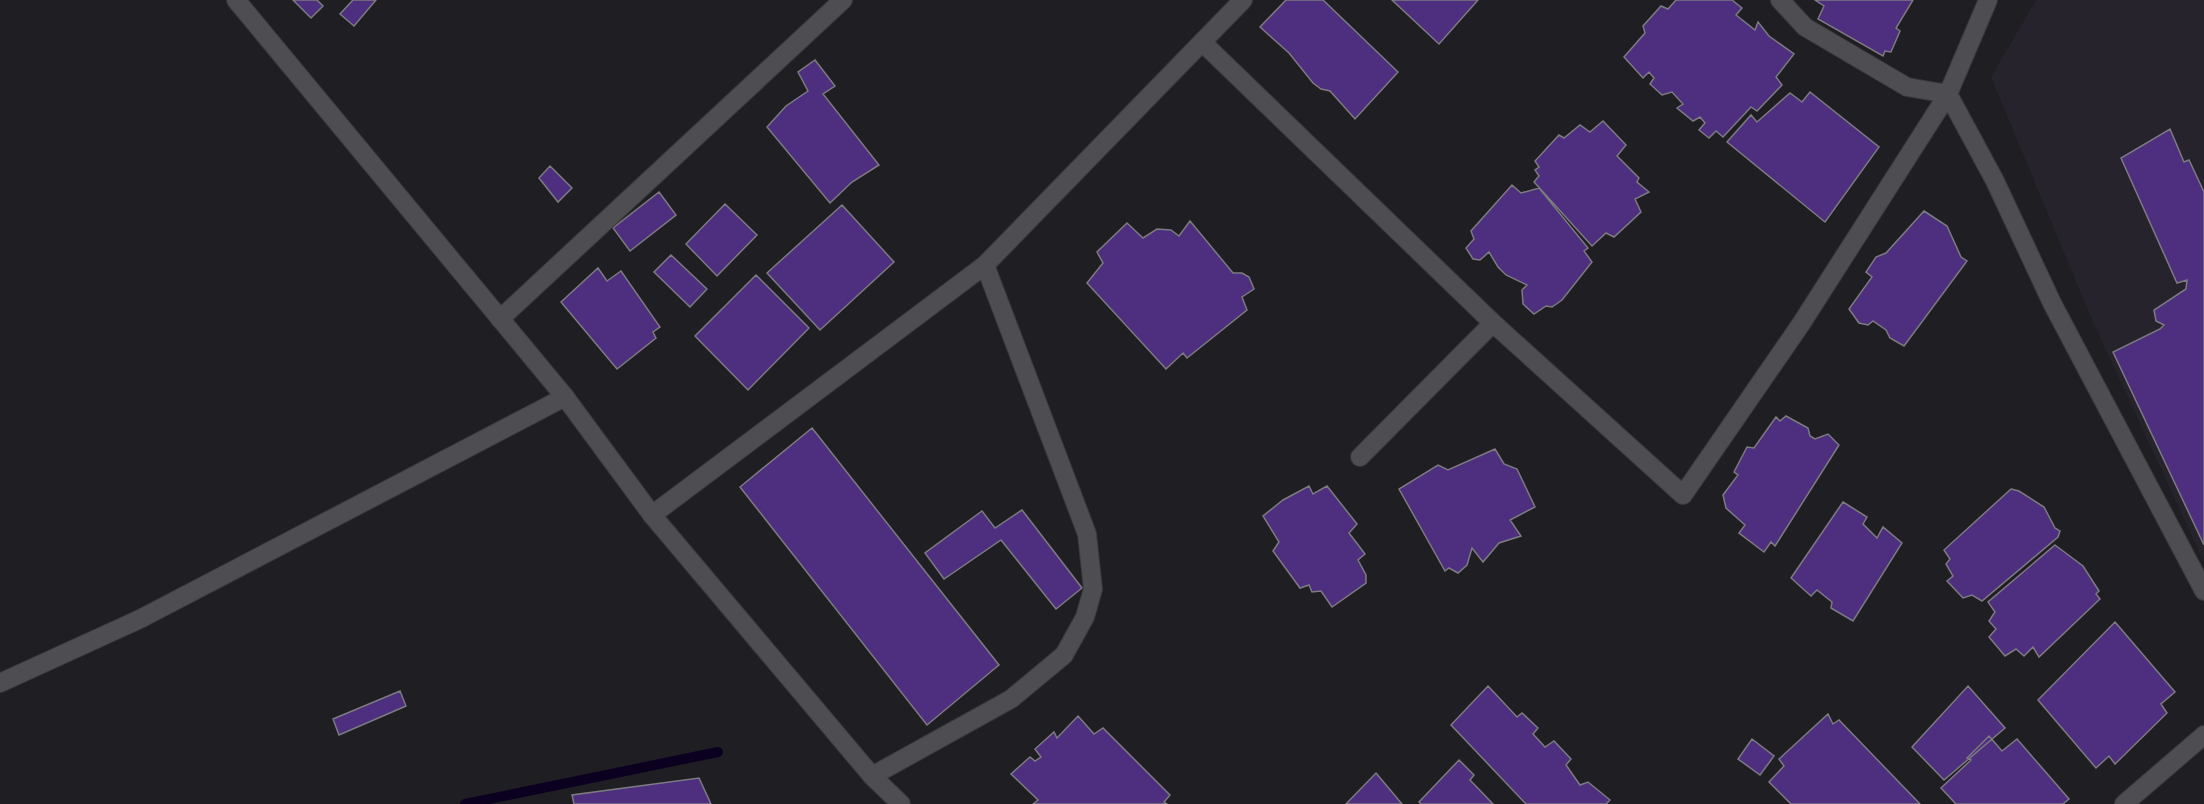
<svg xmlns="http://www.w3.org/2000/svg" width="2204" height="804" viewBox="0 0 2204 804" font-family="'Alegreya Sans',sans-serif">
	<rect width="100%" height="100%" fill="#1f1e22"/>
	<!-- built -->
	<path fill="#26232d" d="M2036 0H2204V562L2089 313 1991 77Z"/>
	<g fill="none" stroke-linecap="round" stroke-linejoin="round">
		<!-- stream -->
		<path stroke="#0c0021" stroke-width="10" d="M465 804 718 752"/>
	</g>
	<!-- building -->
	<path fill="#4d2e7f" stroke="#7c7b80" stroke-width="1.5" d="M293 0H317L323 6 311 18Z
		M353 0H376L354 26 340 14Z
		M1286 0H1323L1398 72 1355 119 1330 91 1321 89 1313 83 1289 53 1260 27Z
		M1392 0H1478L1439 44Z
		M1676 0H1732L1742 8 1736 15 1755 30 1758 22 1769 36 1794 54 1776 77 1782 85 1757 111 1751 107 1723 137 1716 131 1709 138 1699 130 1705 123 1700 117 1693 121 1677 108 1683 104 1672 92 1662 95 1650 84 1654 78 1649 72 1643 78 1624 57 1645 33 1643 26 1661 6 1668 9Z
		M1815 0H1913L1896 28 1900 31 1891 52 1885 51 1883 56 1818 19 1824 6Z
		M815 60 835 86 823 94 879 165 852 182 830 203 767 127 786 106 808 91 798 72Z
		M1810 92 1879 147 1825 222 1727 142 1751 115 1757 122 1790 93 1802 102Z
		M1603 121 1626 145 1617 156 1639 178 1637 182 1649 192 1635 199 1641 212 1614 237 1606 233 1592 246 1534 182 1539 176 1535 170 1539 167 1535 161 1559 135 1564 138 1580 125 1590 132Z
		M2170 129 2184 162 2189 160 2204 192V545L2113 352 2160 329 2164 325 2156 321 2154 310 2186 289 2187 280 2177 283 2121 158Z
		M550 166 572 188 558 202 539 178Z
		M1512 185 1521 193 1539 188 1588 248 1584 251 1592 262 1562 300 1552 307 1546 306 1534 314 1523 304 1522 290 1527 285 1506 275 1498 267 1489 252 1480 260 1473 259 1466 248 1474 239 1471 231Z
		M659 192 676 215 630 251 613 228Z
		M725 204 757 235 717 276 686 244Z
		M842 205 894 262 820 330 767 273Z
		M1924 211 1947 226 1961 257 1967 261 1904 346 1890 338 1886 330 1873 321 1868 325 1859 323 1849 309 1872 277 1866 272 1876 257 1886 253Z
		M1190 221 1233 273H1242L1249 277 1254 289 1242 297 1247 310 1187 358 1183 353 1166 369 1087 283 1103 263 1097 252 1127 223 1143 238 1157 229 1171 230 1179 236Z
		M671 255 707 289 690 307 654 272Z
		M598 268 607 281 621 271 660 327 653 332 656 338 617 369 561 302Z
		M756 275 809 328 748 390 695 336Z
		M1786 416 1808 428 1810 436 1815 439 1828 434 1839 445 1775 546 1771 542 1764 552 1739 533 1745 525 1726 508 1723 495 1738 475 1734 472 1747 447 1754 448 1776 417 1780 421Z
		M812 428 999 665 927 725 740 487Z
		M1495 449 1504 464 1517 469 1535 507 1510 520 1521 536 1499 543 1483 562 1472 548 1467 565 1458 573 1449 568 1445 571 1399 489 1438 465 1448 470Z
		M1309 486 1313 494 1327 486 1357 524 1349 533 1365 554 1358 560 1366 575V583L1332 607 1321 591 1312 592 1309 585 1300 588 1273 551 1279 542 1263 516 1283 500Z
		M2011 489 2019 491 2044 507 2055 528 2060 531 2058 537 1982 601 1972 595 1963 598 1947 581 1953 576 1946 564 1950 559 1944 550Z
		M1843 502 1867 517 1863 524 1877 538 1883 527 1902 543 1853 621 1831 608 1832 602 1817 590 1811 596 1791 578Z
		M1022 510 1082 588 1056 609 1001 540 944 579 925 553 982 511 995 528Z
		M2055 545 2083 566 2099 591 2096 594 2100 599 2039 657 2033 647 2024 656 2016 649 2005 656 1989 637 1996 629 1989 621 1995 612 1988 602Z
		M2115 622 2175 692 2161 704 2167 713 2115 764 2109 756 2096 768 2038 700Z
		M1488 686 1517 717 1522 713 1538 728 1533 734 1545 747 1554 741 1571 759 1566 765 1580 785 1588 782 1610 800 1606 804H1526L1451 725Z
		M1968 686 2005 728 1944 780 1912 747Z
		M400 691 406 706 339 735 333 719Z
		M1828 714 1833 724 1839 720 1920 804H1791L1769 782 1784 766 1779 759Z
		M1078 716 1094 734 1103 728 1170 795 1164 802 1167 804H1033L1038 800 1011 774 1030 757 1035 761 1041 757 1035 749 1054 732 1057 738Z
		M1989 736 2002 751 2017 739 2069 799 2063 804H1956L1941 788 1971 760 1967 758Z
		M1752 739 1774 756 1760 775 1738 759Z
		M1459 760 1474 775 1470 780 1493 804H1421L1419 802Z
		M1376 773 1402 804H1346Z
		M699 778 711 804H574L572 795Z"/>
	<g fill="none" stroke-linecap="round" stroke-linejoin="round">
		<!-- street casing -->
		<g stroke="#3a393d" stroke-width="20">
			<path id="street" d="M1988 0 1948 94 1995 181 2052 303 2204 591
				M1202 42 1493 323 1360 457
				M500 319 843 0
				M1493 323 1683 495 1801 324 1948 94 1907 87 1805 27 1780 0
				M652 515 985 265 1243 0
				M0 683 140 619 565 397
				M872 776 1011 699 1064 655 1085 617 1093 589 1087 534 985 265"/>
		</g>
		<!-- secondary casing -->
		<g stroke="#3a393d" stroke-width="20">
			<path id="secondary" d="M236 0 565 397 652 515 872 776 901 804
				M2124 804 2204 735"/>
		</g>
		<!-- street -->
		<use href="#street" stroke="#4e4d52" stroke-width="18"/>
		<!-- secondary -->
		<use href="#secondary" stroke="#4e4d52" stroke-width="18"/>
	</g>
</svg>
